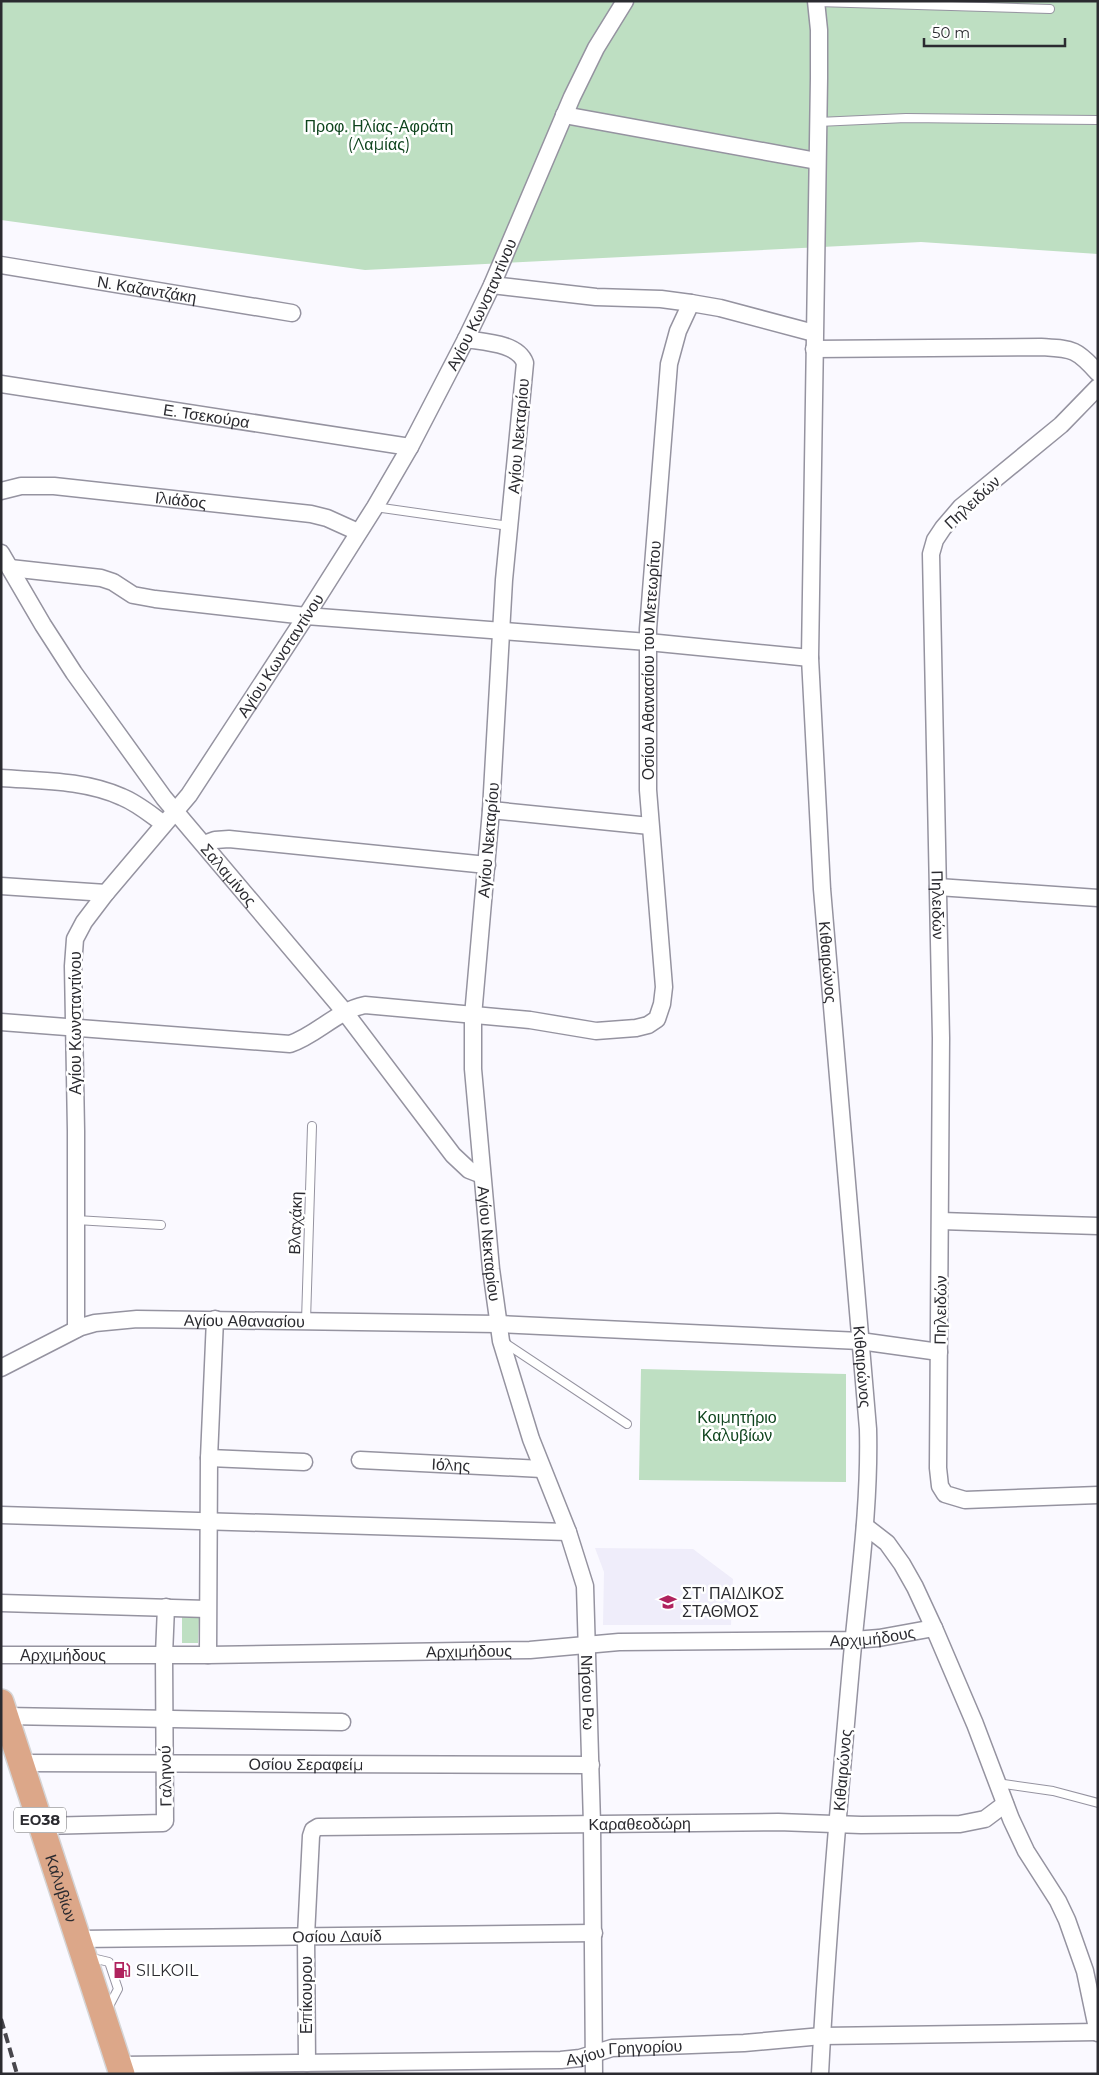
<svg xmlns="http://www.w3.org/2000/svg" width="1099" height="2075" viewBox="0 0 1099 2075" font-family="Montserrat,sans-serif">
	<rect width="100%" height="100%" fill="#faf9ff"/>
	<!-- built -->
	<path fill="#efedfa" d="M595 1548 693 1549 733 1579 731 1625H603L604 1572Z"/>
	<!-- green -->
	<path fill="#bedfc2" d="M1 1H1098V254L921 242 365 270 1 220Z
		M641 1369 846 1374V1482L639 1480Z
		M182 1617 199 1618 198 1643H182Z"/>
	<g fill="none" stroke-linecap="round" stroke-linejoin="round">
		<!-- service casing -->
		<g stroke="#9593a0" stroke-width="10">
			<path id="service" d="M817 2 1050 9
				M818 122 906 118 1098 120
				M375 507 509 526
				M76 1220 161 1225
				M306 1321 312 1126
				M505 1343 627 1424
				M997 1783 1053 1791 1098 1803
				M88 1957 109 1962 118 1989 107 2010"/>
		</g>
		<!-- minor casing -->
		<g stroke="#9593a0" stroke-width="19">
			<g id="minor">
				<path id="s1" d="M816 1 819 30V78L810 658 822 889 868 1429C870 1509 858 1587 851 1667 839 1802 827 1938 820 2074"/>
				<path d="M564 115 817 161"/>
				<path id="s2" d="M1 265 292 313"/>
				<path d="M492 285 596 297 661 299 691 303 720 308 814 333"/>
				<path id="s3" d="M466 339C484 342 518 343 525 363L504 580 491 810 473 1016V1069L491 1269 501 1341 531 1439 568 1532 585 1586 592 1824 594 2074"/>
				<path d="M814 349 1041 347C1072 349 1076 348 1098 373"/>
				<path id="s4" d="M1 384 410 447"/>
				<path id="s5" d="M1098 387 1061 425 961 507 943 528 935 540 931 554 941 1038 938 1468 940 1486 945 1494 965 1500 1098 1495"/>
				<path id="s6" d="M1 491 21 486H54L311 514 327 518 358 532"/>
				<path id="s7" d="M1 553 43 625 74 673 164 798 344 1011 453 1155 469 1170 482 1175"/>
				<path d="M10 568 101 578 113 582 133 595 155 599 306 616 648 642 810 658"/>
				<path d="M1 778C42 781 84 780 122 797 137 803 150 814 164 824"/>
				<path d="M491 810 650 826"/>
				<path d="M204 844 215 840 229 839 487 865"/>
				<path d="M1 886 106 893"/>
				<path d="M938 887 1098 898"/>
				<path id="s8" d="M1 1022 290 1044C317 1035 336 1011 365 1005L530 1020 596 1031 636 1028 648 1025 657 1019 662 1004 664 987 648 790V629L669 364 678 331 691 303"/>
				<path d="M941 1221 1098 1226"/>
				<path id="s9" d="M76 1329V1131L73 966 75 939 84 922 106 893 189 795 306 616 375 507 410 447 466 339 492 285 572 97 596 48 625 1"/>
				<path id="s10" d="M1 1368 81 1327 95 1323 137 1319 498 1324 860 1341 939 1352"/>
				<path d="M209 1458 304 1462"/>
				<path id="s11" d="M360 1460 542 1469"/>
				<path d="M1 1515 568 1532"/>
				<path d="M865 1526 887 1543 902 1564 915 1587 934 1628 975 1724 1011 1819 1026 1851 1058 1901 1067 1920 1085 1971 1098 2033"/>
				<path d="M1 1603 207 1609"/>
				<path id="s12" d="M1 1655H208L530 1650 619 1642 854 1640 879 1638 934 1628"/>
				<path d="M208 1655 209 1458 215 1319"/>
				<path d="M6 1716 342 1722"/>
				<path id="s13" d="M22 1763 591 1765"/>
				<path d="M42 1826 163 1823 165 1821 164 1655 166 1607"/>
				<path id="s14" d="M79 1939 594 1933"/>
				<path id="s15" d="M307 2063 306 1936 311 1836 313 1830 318 1827 778 1822 861 1825 960 1824 985 1819 1005 1804"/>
				<path id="s16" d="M120 2065 561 2060 580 2058 612 2048 744 2043 822 2036 1097 2032"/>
			</g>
		</g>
		<!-- primary casing -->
		<g stroke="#d5d5d6" stroke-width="28">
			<g id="primary">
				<path id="s17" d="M1 1702 122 2074"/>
			</g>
		</g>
		<!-- service -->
		<use href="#service" stroke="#fff" stroke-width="8"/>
		<!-- minor -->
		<use href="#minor" stroke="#fff" stroke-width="16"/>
		<!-- primary -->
		<use href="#primary" stroke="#dca789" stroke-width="25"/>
		<!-- rail -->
		<path stroke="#48474d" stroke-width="4" stroke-dasharray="10 5" stroke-linecap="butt" d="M1 2019 17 2074"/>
	</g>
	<!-- icons -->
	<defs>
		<g id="school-bare" transform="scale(1.35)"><path d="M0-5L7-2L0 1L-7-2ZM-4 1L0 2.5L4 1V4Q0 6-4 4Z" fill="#b0235d" stroke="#fff" stroke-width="2.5" paint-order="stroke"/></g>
		<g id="fuel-bare" transform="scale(1.35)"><path d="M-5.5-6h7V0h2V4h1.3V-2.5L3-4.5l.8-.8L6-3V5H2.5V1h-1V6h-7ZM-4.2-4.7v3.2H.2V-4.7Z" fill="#b0235d" stroke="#fff" stroke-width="2.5" paint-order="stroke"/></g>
	</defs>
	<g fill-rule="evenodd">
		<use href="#school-bare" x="668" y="1602"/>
		<use href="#fuel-bare" x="122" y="1970"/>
	</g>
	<g text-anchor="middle" stroke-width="5" stroke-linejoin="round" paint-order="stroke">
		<!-- shield labels -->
		<rect fill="#fff" stroke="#6b6b6e" stroke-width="1" x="14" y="1807.5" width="52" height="25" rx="4"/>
		<g font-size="15" font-weight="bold" fill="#2b2b30">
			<text x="40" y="1825">ΕΟ38</text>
		</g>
		<!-- park labels -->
		<g font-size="16" fill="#0e441d" stroke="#fff">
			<text x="379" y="132">Προφ. Ηλίας-Αφράτη<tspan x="379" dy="18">(Λαμίας)</tspan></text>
			<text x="737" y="1423">Κοιμητήριο<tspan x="737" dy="18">Καλυβίων</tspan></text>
		</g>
		<!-- street labels -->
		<g font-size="16" fill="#2b2b30" stroke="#fff">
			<text dy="6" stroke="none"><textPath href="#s2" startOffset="148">Ν. Καζαντζάκη</textPath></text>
			<text dy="6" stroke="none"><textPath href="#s9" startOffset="1146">Αγίου Κωνσταντίνου</textPath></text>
			<text dy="6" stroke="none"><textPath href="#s4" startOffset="208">Ε. Τσεκούρα</textPath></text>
			<text transform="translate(518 436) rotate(-85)" y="6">Αγίου Νεκταρίου</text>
			<text dy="6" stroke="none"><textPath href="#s6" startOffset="181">Ιλιάδος</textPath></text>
			<text transform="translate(972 502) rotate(-43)" y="6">Πηλειδών</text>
			<text dy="6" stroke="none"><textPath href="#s9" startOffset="741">Αγίου Κωνσταντίνου</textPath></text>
			<text dy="6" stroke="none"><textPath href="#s8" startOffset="1031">Οσίου Αθανασίου του Μετεωρίτου</textPath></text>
			<text transform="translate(488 840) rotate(-85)" y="6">Αγίου Νεκταρίου</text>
			<text dy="6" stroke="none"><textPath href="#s7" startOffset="395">Σαλαμίνος</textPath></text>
			<text dy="6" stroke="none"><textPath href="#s5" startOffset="590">Πηλειδών</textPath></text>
			<text dy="6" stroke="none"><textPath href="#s1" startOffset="962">Κιθαιρώνος</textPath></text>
			<text transform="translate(75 1023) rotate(-90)" y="6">Αγίου Κωνσταντίνου</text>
			<text transform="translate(295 1223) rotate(-88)" y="6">Βλαχάκη</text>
			<text dy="6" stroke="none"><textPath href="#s3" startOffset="950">Αγίου Νεκταρίου</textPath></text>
			<text transform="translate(940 1310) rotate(-89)" y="6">Πηλειδών</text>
			<text dy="6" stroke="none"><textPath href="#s10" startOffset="254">Αγίου Αθανασίου</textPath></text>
			<text dy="6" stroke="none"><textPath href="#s1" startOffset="1368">Κιθαιρώνος</textPath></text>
			<text dy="6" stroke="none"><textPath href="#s11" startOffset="91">Ιόλης</textPath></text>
			<text dy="6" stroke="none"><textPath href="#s12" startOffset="872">Αρχιμήδους</textPath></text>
			<text dy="6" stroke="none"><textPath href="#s12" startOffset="468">Αρχιμήδους</textPath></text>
			<text dy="6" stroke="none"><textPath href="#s12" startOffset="62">Αρχιμήδους</textPath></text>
			<text dy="6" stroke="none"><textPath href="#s3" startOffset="1414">Νήσου Ρω</textPath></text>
			<text dy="6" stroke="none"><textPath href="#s13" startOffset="284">Οσίου Σεραφείμ</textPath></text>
			<text transform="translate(842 1770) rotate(-85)" y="6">Κιθαιρώνος</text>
			<text transform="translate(165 1776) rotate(-91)" y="6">Γαληνού</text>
			<text dy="6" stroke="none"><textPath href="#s15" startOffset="561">Καραθεοδώρη</textPath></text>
			<text dy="6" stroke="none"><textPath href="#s17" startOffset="196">Καλυβίων</textPath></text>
			<text dy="6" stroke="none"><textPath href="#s14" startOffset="258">Οσίου Δαυίδ</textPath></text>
			<text transform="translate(306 1995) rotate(-90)" y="6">Επίκουρου</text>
			<text dy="6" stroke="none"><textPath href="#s16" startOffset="505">Αγίου Γρηγορίου</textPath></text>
		</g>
		<!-- poi labels -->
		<g font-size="16" fill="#2b2b30" stroke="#fff" text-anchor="start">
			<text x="682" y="1599">ΣΤ' ΠΑΙΔΙΚΟΣ<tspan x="682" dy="18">ΣΤΑΘΜΟΣ</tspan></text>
			<text x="136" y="1976">SILKOIL</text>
		</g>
	</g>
	<!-- border -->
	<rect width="1099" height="2075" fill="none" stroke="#2b2b30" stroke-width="5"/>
	<!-- scale -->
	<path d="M924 38v8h141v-8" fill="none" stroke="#2b2b30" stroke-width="2.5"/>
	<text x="932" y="38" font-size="15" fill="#2b2b30" stroke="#ffffff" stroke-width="4" paint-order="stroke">50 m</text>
</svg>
